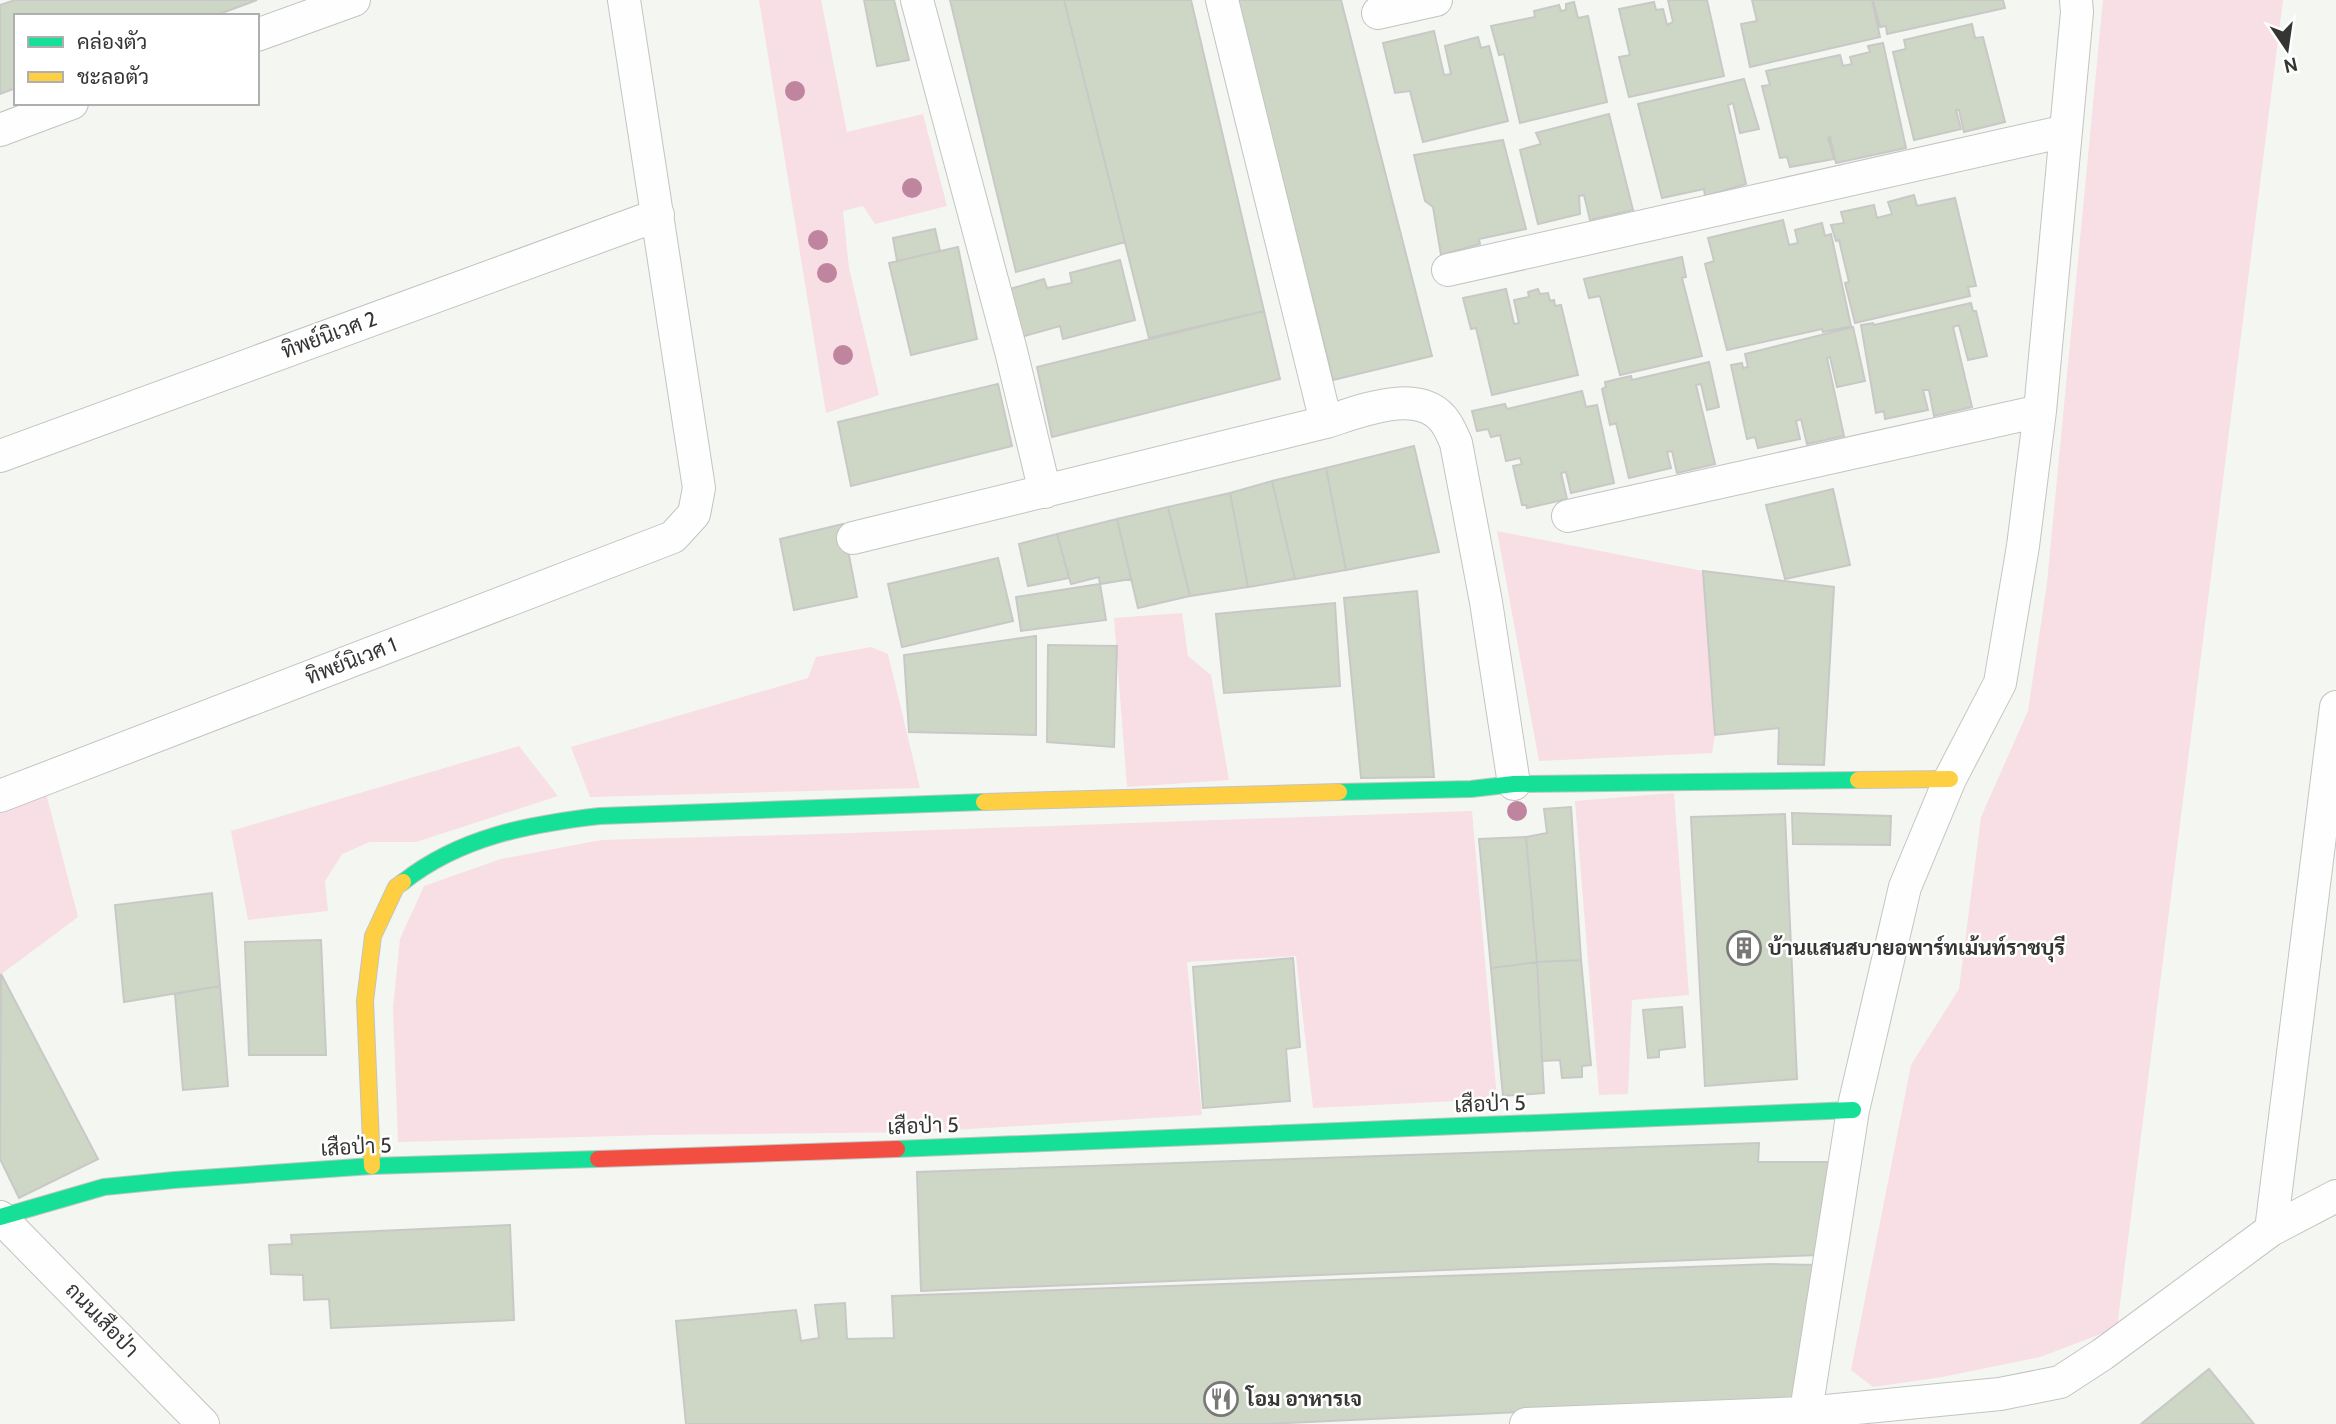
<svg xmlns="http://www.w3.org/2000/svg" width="2336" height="1424" viewBox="0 0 2336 1424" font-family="Cabin,Sarabun,sans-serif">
	<rect width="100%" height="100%" fill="#f4f6f2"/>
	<!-- green -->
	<path fill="#f8dee5" d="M759 0H821L847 132 923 114 947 206 875 224 863 206 843 211 849 268 879 395 826 413Z
		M2103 0H2283L2117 1328 2040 1357 1942 1377 1873 1387 1851 1370 1911 1065 1959 989 1981 817 2028 711 2047 583Z
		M1497 531 1703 571 1715 735 1712 753 1539 761Z
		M1182 613 1188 656 1211 675 1229 780 1127 787 1114 618Z
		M871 647 888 654 920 788 590 797 571 747 808 678 816 657Z
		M519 746 558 796 416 842H370L342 854 325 881 328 911 248 920 231 831Z
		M46 793 78 917 0 975V810Z
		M1674 793 1689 995 1632 1000 1628 1094 1599 1095 1575 801Z
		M1472 811 1497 1099 1313 1108 1296 956 1187 962 1202 1115 920 1132 654 1135 398 1142 393 1008 400 939 424 886 501 859 601 840 822 834Z"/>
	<!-- building -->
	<path fill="#ced7c5" stroke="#c8c9c7" stroke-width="2" d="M15 0H257L214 16H16V88L0 94V5Z
		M864 0H894L909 60 877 66Z
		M950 0H1064L1125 242 1016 272Z
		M1064 0H1191L1264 311 1149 338Z
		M1237 0H1341L1432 356 1333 380Z
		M1668 0H1707L1724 76 1629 97 1619 57 1630 55 1619 9 1654 2 1656 10 1663 9 1667 25 1673 22Z
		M1752 0H1872L1880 37 1750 67 1741 24 1757 21Z
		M1873 0H2003L2005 8 1887 34 1886 26 1880 27Z
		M1574 2 1578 18 1588 16 1607 102 1520 123 1504 54 1499 55 1491 26 1535 17 1534 11 1559 5 1561 11 1566 10V4Z
		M1972 24 1975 38 1983 37 2005 122 1964 132 1959 110H1956L1961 129 1914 140 1893 52 1906 49 1904 40Z
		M1434 31 1444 75 1451 74 1445 46 1478 37 1481 48 1489 46 1508 121 1423 142 1410 91 1395 93 1383 43Z
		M1883 43 1906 148 1836 163 1830 137 1828 138 1834 159 1790 167 1787 157 1780 158 1762 86 1770 85 1766 71 1840 55 1843 66 1852 64 1850 57 1870 52 1868 46Z
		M1744 79 1759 129 1740 133 1733 103 1728 105 1746 184 1705 196 1704 189 1662 198 1638 104Z
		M1609 114 1633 210 1590 220 1584 195 1579 196 1580 214 1538 224 1520 150 1541 144 1536 133Z
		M1503 140 1526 229 1479 239 1480 244 1441 255 1433 207 1425 201 1414 155Z
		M1914 195 1917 206 1955 198 1976 286 1968 287 1970 296 1855 323 1845 283 1849 282 1839 240 1836 241 1831 225 1844 223 1841 212 1874 205 1877 218 1892 214 1888 202Z
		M1783 220 1789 245 1798 243 1795 230 1822 223 1825 236 1831 234 1851 326 1823 332 1822 329 1727 350 1705 264 1714 261 1708 238Z
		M935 229 940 251 897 261 893 238Z
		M958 247 977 339 911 355 889 263Z
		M1682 257 1686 277 1682 278 1702 356 1620 375 1600 296 1589 298 1584 279Z
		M1120 260 1135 320 1063 339 1060 326 1021 337 1010 289 1044 279 1047 288 1072 283 1070 273Z
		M1506 289 1514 324 1519 323 1514 300 1529 297 1528 292 1538 289 1540 294 1548 293 1550 301 1554 300 1555 306 1561 305 1578 375 1492 395 1476 328 1471 329 1463 298Z
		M1971 303 1973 311H1976L1987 356 1968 360 1959 325 1953 327 1972 407 1934 416 1929 390H1923L1928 410 1885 419 1884 411 1876 413 1861 325 1873 323 1874 325Z
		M1264 311 1280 379 1052 437 1037 367Z
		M1853 327 1865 381 1837 387 1830 357 1827 358 1844 436 1807 444 1801 419 1796 421 1800 439 1758 448 1755 437 1747 439 1731 365 1742 363 1743 368 1748 367 1745 354Z
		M1709 362 1719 407 1707 410 1701 384 1696 385 1715 464 1677 473 1672 451 1667 452 1671 468 1629 478 1616 423 1610 425 1602 389 1606 387 1605 382 1631 376 1632 380Z
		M998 384 1012 446 851 486 838 422Z
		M1582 391 1586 407 1597 405 1614 483 1571 493 1566 472 1561 473 1567 499 1527 508 1526 505H1522L1513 466 1522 464 1520 458 1506 461 1500 435 1491 437 1488 429 1477 431 1472 411 1505 404 1507 409Z
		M1414 446 1439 552 1346 570 1326 468Z
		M1326 468 1346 570 1295 579 1272 481Z
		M1272 481 1295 579 1248 587 1230 493Z
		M1833 489 1850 565 1785 579 1766 505Z
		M1230 493 1248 587 1190 596 1168 507Z
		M1168 507 1190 596 1138 608 1117 519Z
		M1117 519 1131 579 1100 584 1099 577 1071 584 1057 534Z
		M843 524 857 597 794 610 780 539Z
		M1057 534 1069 578 1028 586 1019 544Z
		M998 558 1013 621 902 647 888 584Z
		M1703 571 1834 587 1824 765 1778 764 1779 728 1715 735Z
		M1100 584 1106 620 1021 631 1016 597Z
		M1417 591 1434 777 1361 778 1344 598Z
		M1335 603 1340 686 1224 693 1216 614Z
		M1036 636V735L909 732 904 655Z
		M1048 645 1117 646 1114 747 1047 742Z
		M1571 807 1581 960 1537 962 1526 837 1547 833 1544 809Z
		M1792 813 1891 816 1890 845 1793 844Z
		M1785 814 1797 1079 1705 1086 1691 817Z
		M1526 837 1537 962 1491 968 1479 839Z
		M212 893 220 986 124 1002 115 905Z
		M321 940 326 1055H249L245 942Z
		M1293 958 1300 1047 1286 1049 1290 1101 1203 1108 1193 967Z
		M1581 960 1591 1065 1582 1066V1077L1562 1078 1560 1060 1542 1061 1537 962Z
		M1537 962 1544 1093 1503 1096 1491 968Z
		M1 974 98 1159 19 1198 0 1159Z
		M220 986 228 1086 183 1090 175 994Z
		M1682 1007 1685 1047 1659 1050V1057L1648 1058 1643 1010Z
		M1759 1143 1758 1162H1831L1818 1255 921 1291 917 1172Z
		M510 1225 514 1320 331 1328 329 1299 304 1300 303 1275 271 1274 269 1245 292 1244 291 1235Z
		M1771 1264 1816 1265 1794 1399 1267 1424H686L676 1321 796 1310 801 1341 819 1338 815 1305 845 1303 847 1339 894 1338 892 1296Z
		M2209 1369 2254 1424H2141Z"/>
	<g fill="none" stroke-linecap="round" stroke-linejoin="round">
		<!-- street casing -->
		<g stroke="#c3c4c2" stroke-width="34">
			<path id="street" d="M917 0 1011 351 1045 492
				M1222 0 1326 422
				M1378 13 1436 0
				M257 35 354 0
				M0 130 72 103
				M1448 270 2066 131
				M0 456 658 215
				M1568 516 2040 411
				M853 538 1326 422C1359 412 1421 385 1446 423 1450 429 1453 436 1456 443L1486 602 1514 784
				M0 796 673 537 694 514 699 488 624 0
				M0 1217 203 1424
				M2271 1230 2336 707
				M1526 1424 1806 1413 2000 1394 2060 1382 2103 1354 2271 1230 2336 1196
				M1804 1424 1853 1110 1905 887 1950 779 2000 683 2023 546 2040 411 2077 12 2076 0"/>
		</g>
		<!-- fast casing -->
		<g stroke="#c3c4c2" stroke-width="18">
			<path id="fast" d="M1339 792 1471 789 1514 784 1858 780
				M403 882C460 837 529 824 600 816L984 802
				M897 1149 1853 1110
				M0 1217 104 1187 174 1180 372 1166 598 1159"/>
		</g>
		<!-- slow casing -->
		<g stroke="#c3c4c2" stroke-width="18">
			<path id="slow" d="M1858 780 1950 779
				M984 802 1339 792
				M372 1166 365 1001 373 936 396 887 403 882"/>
		</g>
		<!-- jam casing -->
		<g stroke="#c3c4c2" stroke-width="18">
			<path id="jam" d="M598 1159 897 1149"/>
		</g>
		<!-- street -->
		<use href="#street" stroke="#fdfefd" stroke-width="32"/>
		<!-- fast -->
		<use href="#fast" stroke="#16e098" stroke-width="16"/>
		<!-- slow -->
		<use href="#slow" stroke="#ffcf43" stroke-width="16"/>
		<!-- jam -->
		<use href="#jam" stroke="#f24e42" stroke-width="16"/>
	</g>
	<!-- trees -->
	<g fill="#bf849e">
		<circle cx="795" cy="91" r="10"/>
		<circle cx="912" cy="188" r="10"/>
		<circle cx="818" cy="240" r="10"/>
		<circle cx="827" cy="273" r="10"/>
		<circle cx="843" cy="355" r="10"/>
		<circle cx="1517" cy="811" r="10"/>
	</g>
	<!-- icons -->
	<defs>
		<g id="building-ring" transform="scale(1.75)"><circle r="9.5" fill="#fff" stroke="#787976" stroke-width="1.5"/><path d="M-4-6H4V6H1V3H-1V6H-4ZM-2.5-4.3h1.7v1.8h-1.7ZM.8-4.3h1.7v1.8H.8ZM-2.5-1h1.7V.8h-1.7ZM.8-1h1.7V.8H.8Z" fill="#787976"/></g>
		<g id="restaurant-ring" transform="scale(1.75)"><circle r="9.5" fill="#fff" stroke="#787976" stroke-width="1.5"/><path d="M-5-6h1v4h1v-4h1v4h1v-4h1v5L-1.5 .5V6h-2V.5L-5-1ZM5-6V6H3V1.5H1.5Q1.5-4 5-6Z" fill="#787976"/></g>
	</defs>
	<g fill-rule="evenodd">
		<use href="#building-ring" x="1744" y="948"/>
		<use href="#restaurant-ring" x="1221" y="1399"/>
	</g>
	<g text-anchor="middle" stroke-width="5" stroke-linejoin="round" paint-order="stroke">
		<!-- street labels -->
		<g font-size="21" fill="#353634" stroke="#fff">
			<text transform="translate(329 335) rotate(-20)" y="7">ทิพย์นิเวศ 2</text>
			<text transform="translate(351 661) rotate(-21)" y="7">ทิพย์นิเวศ 1</text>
			<text transform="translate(1490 1104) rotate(-2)" y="7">เสือป่า 5</text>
			<text transform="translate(923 1126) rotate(-2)" y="7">เสือป่า 5</text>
			<text transform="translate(356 1147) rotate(-3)" y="7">เสือป่า 5</text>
			<text transform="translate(102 1320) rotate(46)" y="7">ถนนเสือป่า</text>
		</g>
		<!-- poi labels -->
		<g font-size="21" font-weight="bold" fill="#353634" stroke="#fff" text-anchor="start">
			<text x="1768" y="955">บ้านแสนสบายอพาร์ทเม้นท์ราชบุรี</text>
			<text x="1246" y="1406">โอม อาหารเจ</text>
		</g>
	</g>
	<!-- legend -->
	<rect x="14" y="14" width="245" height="91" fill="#ffffff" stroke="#aeafae" stroke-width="2"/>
	<rect x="28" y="37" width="35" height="10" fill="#16e098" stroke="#aeafae" stroke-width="2"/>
	<text x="77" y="49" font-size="21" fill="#353634">คล่องตัว</text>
	<rect x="28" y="72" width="35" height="10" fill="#ffcf43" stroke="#aeafae" stroke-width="2"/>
	<text x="77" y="84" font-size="21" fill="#353634">ชะลอตัว</text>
	<!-- north arrow -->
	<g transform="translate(2287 49) rotate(167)" stroke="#ffffff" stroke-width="5" paint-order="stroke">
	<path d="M0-5L12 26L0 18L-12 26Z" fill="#353634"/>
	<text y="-10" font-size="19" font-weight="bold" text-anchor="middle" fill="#353634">N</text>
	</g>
</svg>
